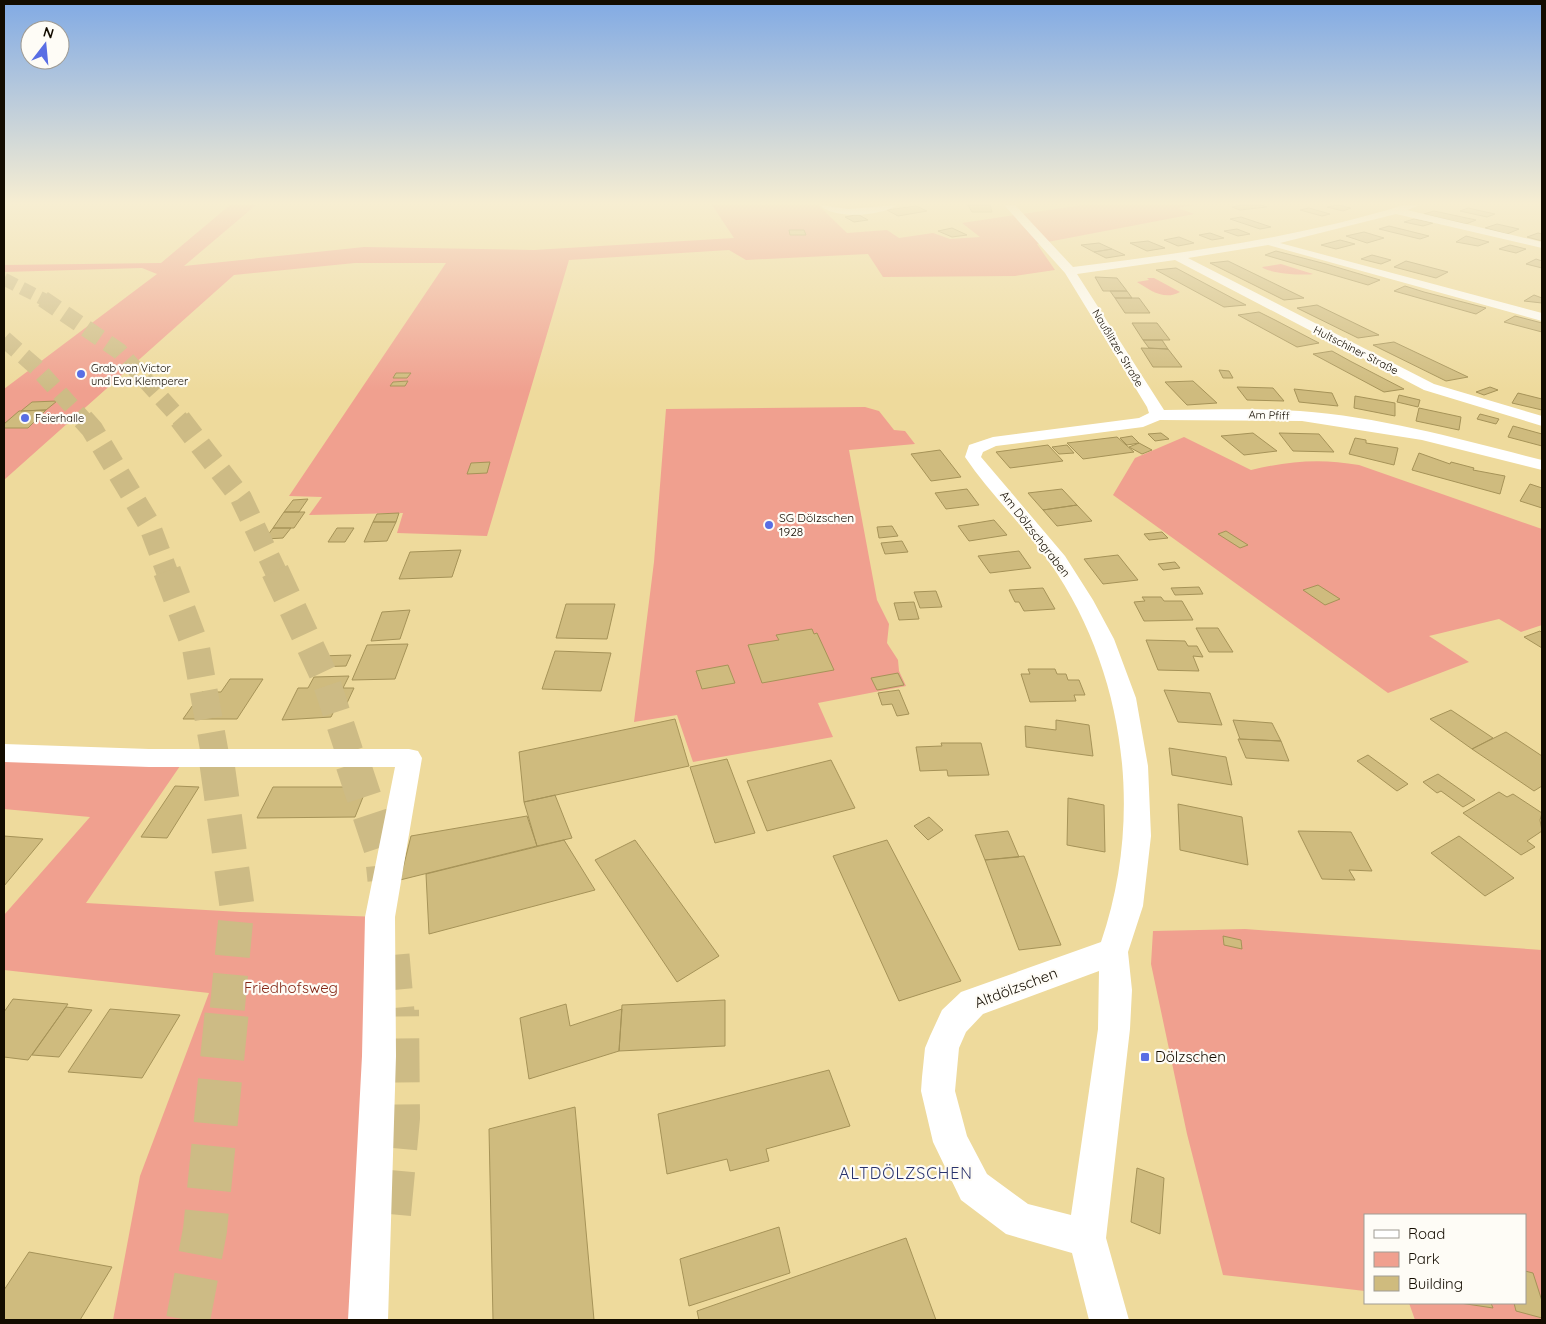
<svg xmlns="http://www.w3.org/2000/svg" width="1546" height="1324" viewBox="0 0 1546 1324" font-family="Quicksand,sans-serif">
	<rect width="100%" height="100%" fill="#eeda9c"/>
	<!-- green -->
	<path fill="#f0a08f" d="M230 205H256L184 266 364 247 534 250 734 238 712 205H818L847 233 887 230 899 238 933 233 950 239 980 237 962 223 1082 205H1194L1178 208 1194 214 1037 244 1055 270 1015 276 883 277 868 254 746 260 729 250 569 260 487 536 397 533 403 513 309 515 322 497 289 496 446 263H355L234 275 4 480V389L157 274 142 268 4 272V265L161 263Z
		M1281 264 1313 274C1306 276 1267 273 1262 267Z
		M1147 278H1154L1180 292C1164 301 1150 290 1137 282L1149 280Z
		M865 407 879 411 894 430 905 431 915 444 849 450 877 600 889 624 887 643 898 660 899 671 906 686 818 703 833 737 693 762 677 715 634 722 654 562 666 409Z
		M1184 437 1251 470C1289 461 1320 458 1359 465L1542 529V625L1521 632 1499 619 1429 636 1469 662 1388 693 1113 495 1135 458Z
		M4 746 118 751 191 750 86 903 240 912 380 917 379 1056 368 1320H113L140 1176 209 993 4 970V915L90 817 4 809Z
		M1245 929 1542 950V1320H1415L1409 1303H1525V1215H1365V1291L1223 1275 1187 1134 1151 964 1153 931Z"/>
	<!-- building -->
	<path fill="#cfbb7e" stroke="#a69358" d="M968 205H990L992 212H972Z
		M1242 205H1261L1267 207 1240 210 1232 207Z
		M1338 205 1351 208 1343 211 1327 207Z
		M916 206 927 211 898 216 887 210Z
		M1309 208 1330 214 1322 216 1300 210Z
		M1468 208 1495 214 1487 217 1460 211Z
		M1434 211 1476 220 1466 224 1424 214Z
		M855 215H859L868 220 854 222 845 217Z
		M1241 217 1271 227 1260 229 1230 219Z
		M1414 219 1433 223 1423 226 1404 222Z
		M1497 224 1519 229 1507 234 1485 228Z
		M1389 226 1429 236 1420 239 1379 229Z
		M952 228 967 235 952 237 938 231Z
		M1237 229 1250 234 1238 236 1224 231Z
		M789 230H804L806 235H790Z
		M1364 232 1384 238 1367 243 1346 236Z
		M1210 233 1224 238 1212 240 1199 235Z
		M1538 233 1542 234V241L1527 237Z
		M1466 236 1489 242 1478 246 1456 242Z
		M1179 237 1194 243 1178 246 1164 240Z
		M1340 240 1355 244 1336 249 1321 245Z
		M1148 241 1165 248 1147 251 1130 243Z
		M1099 243 1112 249 1094 252 1081 245Z
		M1510 245 1526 249 1516 253 1499 249Z
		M1112 249 1125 255 1106 258 1094 252Z
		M1276 251 1326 264 1380 280 1368 285 1265 255Z
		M1372 255 1391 260 1381 264 1361 259Z
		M1536 259 1542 261V268L1526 264Z
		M1228 261 1304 298 1284 300 1210 263Z
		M1406 261 1448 272 1436 278 1394 267Z
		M1176 268 1234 299 1246 305 1224 307 1156 270Z
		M1095 277 1117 278 1127 291H1103Z
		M1405 286 1424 292 1486 308 1476 314 1394 291Z
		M1110 291H1127L1132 298H1115Z
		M1534 295 1542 298V303L1524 301Z
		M1115 298H1139L1150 313H1125Z
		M1317 305 1379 335 1358 338 1297 308Z
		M1259 312 1275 320 1319 343 1297 347 1238 315Z
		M1515 316 1542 323V332L1504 322Z
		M1132 323H1157L1170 340H1143Z
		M1143 340H1162L1168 349 1149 348Z
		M1394 342 1468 377 1446 381 1373 345Z
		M1141 348 1168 349 1182 367H1153Z
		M1332 351 1350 361 1404 389 1384 392 1313 354Z
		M1219 370 1229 371 1233 378H1223Z
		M396 373H411L407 378H393Z
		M408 381 405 386H390L393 382Z
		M1193 381 1217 403 1187 405 1165 382Z
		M1237 387 1273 388 1284 401 1247 400Z
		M1490 387 1498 390 1484 395 1476 392Z
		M1294 389 1332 393 1338 406 1299 402Z
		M1518 393 1542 399V410L1512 403Z
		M1399 395 1420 400 1418 407 1397 402Z
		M1355 396 1395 403V416L1354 408Z
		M57 401 46 410 21 411 32 402Z
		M1419 408 1461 417 1459 430 1416 421Z
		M46 410 28 428H4V424L19 411Z
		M1480 414 1499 419 1496 424 1477 419Z
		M1513 426 1542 434V446L1508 437Z
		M1161 433 1169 439 1155 441 1148 434Z
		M1253 433 1277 451 1244 455 1221 436Z
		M1279 433 1319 434 1334 452 1293 451Z
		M1132 436 1139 443 1127 445 1120 438Z
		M1117 437 1134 452 1083 459 1067 443Z
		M1355 438 1366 440V443L1398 448 1394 465 1349 454Z
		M1139 443 1152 450 1142 454 1129 447Z
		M1048 445 1063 461 1010 468 996 452Z
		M1067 445 1074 453 1059 454 1052 447Z
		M940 450 961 477 931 481 911 454Z
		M1419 453 1450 464 1451 462 1474 468 1473 470 1505 476 1500 494 1412 470Z
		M490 462 487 473 467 474 471 463Z
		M1530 484 1542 488V508L1520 501Z
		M967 489 979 505 946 509 935 493Z
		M1062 489 1077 505 1043 510 1028 493Z
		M308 499 299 512H284L293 500Z
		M1077 505 1092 521 1057 526 1043 510Z
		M284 512H305L294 528H273Z
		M399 513 396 522H373L377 514Z
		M994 520 1007 535 969 541 958 526Z
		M373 522H396L387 541 364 542Z
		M892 526 898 536 879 538 877 527Z
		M273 528H291L283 538 265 539Z
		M337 528H354L345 542H328Z
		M1226 531 1248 545 1240 548 1218 534Z
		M1162 532 1168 538 1149 540 1144 534Z
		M902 541 908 552 885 554 881 543Z
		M461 550 452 577 399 579 410 552Z
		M1019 551 1031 568 990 573 978 556Z
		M1118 555 1138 580 1103 584 1084 559Z
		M1175 562 1180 568 1163 570 1158 564Z
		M1318 585 1340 599 1325 605 1303 590Z
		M1199 587 1203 594 1175 595 1171 588Z
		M1043 588 1055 609 1024 611 1019 602H1015L1009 590Z
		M936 591 942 607 920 608 914 592Z
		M1142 597H1161L1164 601H1182L1193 620 1144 621 1134 602 1145 601Z
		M914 602 919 619 899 620 894 603Z
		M566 604H615L607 639 556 638Z
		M410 610 400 639 371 641 382 612Z
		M1196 628H1218L1233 652H1209Z
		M812 629 814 634 817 633 834 670 762 683 748 645 779 640 776 635Z
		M1540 631 1542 633V648L1524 637Z
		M1146 640 1185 641 1188 646H1197L1203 657 1193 656 1199 671 1158 670Z
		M408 644 395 679 352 680 367 645Z
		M555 651 611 653 601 691 542 689Z
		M351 655 346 666 313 667 319 656Z
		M728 665 735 683 702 689 696 671Z
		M1028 669H1055L1057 674H1066L1068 680H1079L1085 695H1074L1076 701 1030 702 1021 674H1030Z
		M898 673 904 685 877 690 871 678Z
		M349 676 343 688H354L347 703H338L331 717 282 720 298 688H308L314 677Z
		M230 679H263L237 719H183L202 692H221Z
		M899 690 909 714 897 716 892 704 882 705 878 693Z
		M1164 690 1210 693 1222 725 1178 722Z
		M1451 710 1493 738 1472 749 1430 719Z
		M675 719 689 766 524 802 519 752Z
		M1056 720 1089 725 1093 756 1026 747 1025 726 1056 730Z
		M1233 720 1272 723 1281 741 1240 739Z
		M1506 732 1542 756V786L1534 791 1472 749Z
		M1238 739 1281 741 1289 761 1246 758Z
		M941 743H981L989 775 948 776 947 770 920 771 916 747 942 746Z
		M1169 748 1226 757 1232 785 1172 775Z
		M1368 755 1408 784 1397 791 1357 761Z
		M727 759 755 833 715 843 690 767Z
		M831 760 855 808 767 831 747 781Z
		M1438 774 1475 800 1463 807 1441 791 1437 793 1423 782Z
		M175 786 199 787 167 838 141 837Z
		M273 787H367L355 817 257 818Z
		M1499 792 1507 797 1513 794 1542 813 1540 820 1542 831 1527 841 1535 847 1521 855 1463 813Z
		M555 795 572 838 537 846 524 802Z
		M1068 798 1104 805 1105 852 1067 845Z
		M1178 804 1242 817 1248 865 1180 850Z
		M527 816 537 846 400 880 411 836Z
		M929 817 943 830 928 840 914 826Z
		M1008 831 1019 857 985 860 975 835Z
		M1298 831 1351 832 1372 871 1349 870 1355 880 1322 879Z
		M4 836 43 839 4 886Z
		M1459 836 1514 878 1485 896 1431 853Z
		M564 840 595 890 429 934 426 874Z
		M635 840 719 956 677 982 595 860Z
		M887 840 961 981 899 1001 833 856Z
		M1024 856 1061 945 1019 950 985 860Z
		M1223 936 1241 940 1242 949 1224 945Z
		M13 999 68 1004 28 1060 4 1057V1012Z
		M725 1000V1046L619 1051 622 1005Z
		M566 1004 570 1026 622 1009 619 1051 529 1079 520 1018Z
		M66 1007 92 1010 59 1057 32 1055Z
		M110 1009 180 1015 142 1078 68 1072Z
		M829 1070 850 1126 766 1149 769 1161 730 1171 727 1159 667 1174 658 1114Z
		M575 1107 594 1320H493L489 1129Z
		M1137 1168 1164 1178 1160 1234 1131 1222Z
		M779 1227 790 1273 689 1306 680 1259Z
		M906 1238 936 1320H699L697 1311Z
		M29 1252 112 1267 80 1320H4V1290Z
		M1525 1271 1533 1273 1542 1301V1318L1516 1311 1514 1303H1525Z
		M1460 1303H1491L1493 1308Z"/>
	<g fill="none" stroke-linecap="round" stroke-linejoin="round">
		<!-- motorway-tunnel-far5 -->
		<path stroke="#cdbb85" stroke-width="13" stroke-dasharray="13 7" stroke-linecap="butt" d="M4 279 45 300"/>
		<!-- motorway-tunnel-far4 -->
		<path stroke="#cdbb85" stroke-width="17" stroke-dasharray="17 9" stroke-linecap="butt" d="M43 299 119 351 181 420
			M4 339 36 367 84 420"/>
		<!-- motorway-tunnel-far3 -->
		<path stroke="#cdbb85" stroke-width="22" stroke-dasharray="22 11" stroke-linecap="butt" d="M83 419 92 429 149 524 167 572
			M180 419 241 498 276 572"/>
		<!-- motorway-tunnel-far2 -->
		<path stroke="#cdbb85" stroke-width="28" stroke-dasharray="28 14" stroke-linecap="butt" d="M167 571 196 648 217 766
			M275 571 325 678 354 766"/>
		<!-- motorway-tunnel-far1 -->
		<path stroke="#cdbb85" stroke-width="35" stroke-dasharray="35 18" stroke-linecap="butt" d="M217 764 237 906 227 1012
			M353 764 382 851 385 880
			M392 955 397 1012"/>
		<!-- motorway-tunnel -->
		<path stroke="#cdbb85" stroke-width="44" stroke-dasharray="44 22" stroke-linecap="butt" d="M389 1214 398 1118 397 1010
			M188 1320 205 1230 227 1010"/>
		<!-- minor -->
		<path fill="#fff" fill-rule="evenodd" d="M820 205 848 209 897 205C882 216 834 220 820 205Z
			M1004 205H1015L1073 267C1185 253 1296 238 1404 205H1420L1407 210 1542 242V248L1396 214 1280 243 1542 313V321L1268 245 1188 258 1434 384 1542 416V426L1424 390 1175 260 1077 274 1164 410C1209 410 1255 408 1300 411 1382 417 1463 440 1542 460V470L1422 440 1302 421 1160 420 1143 427 996 446 983 452 981 457 1065 556 1093 600 1114 639 1136 698 1148 766 1151 836 1143 906 1128 952 1132 990 1130 1029 1106 1238 1129 1320H1089L1072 1253 1006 1234 961 1200 933 1142 921 1091 922 1077 925 1048 930 1036 942 1010 961 992 1101 942C1144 817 1126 672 1050 563 1024 526 990 494 965 457L969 445 993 437 1139 418 1149 413 1147 407 1065 273ZM1099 971 1098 1029 1071 1215 1028 1204 987 1174 967 1136 955 1091 959 1048 966 1032 983 1014Z
			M4 744 149 749H409L418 751 422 758 395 917 396 1056 388 1320H348L362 1056 365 917 395 767H149L4 762Z"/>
	</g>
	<!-- sky -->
	<linearGradient id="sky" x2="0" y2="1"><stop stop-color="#81aae4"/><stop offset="0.52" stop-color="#f7eed2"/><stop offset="1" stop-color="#f7eed2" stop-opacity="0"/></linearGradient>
	<rect width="1546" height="391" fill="url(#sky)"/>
	<!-- markers -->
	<g fill="#596ee4" stroke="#fefcf6" stroke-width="2">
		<circle cx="81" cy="374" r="5"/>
		<circle cx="25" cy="418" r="5"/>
		<circle cx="769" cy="525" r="5"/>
		<rect x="1140" y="1052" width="10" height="10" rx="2.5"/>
	</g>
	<g text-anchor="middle" stroke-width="4.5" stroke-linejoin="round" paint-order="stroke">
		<!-- far-street labels -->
		<g font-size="11" fill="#130c00" stroke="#fefcf6">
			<text transform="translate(1118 348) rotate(59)" y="4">Naußlitzer Straße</text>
			<text transform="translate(1356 350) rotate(27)" y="4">Hultschiner Straße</text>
			<text transform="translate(1269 415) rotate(2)" y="4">Am Pfiff</text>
		</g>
		<!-- far-poi labels -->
		<g font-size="11" fill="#130c00" stroke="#fefcf6" text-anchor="start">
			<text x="91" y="372">Grab von Victor<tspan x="91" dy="13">und Eva Klemperer</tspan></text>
			<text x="35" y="422">Feierhalle</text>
		</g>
		<!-- poi labels -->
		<g font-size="12" fill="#130c00" stroke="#fefcf6" text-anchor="start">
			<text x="779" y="522">SG Dölzschen<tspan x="779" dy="14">1928</tspan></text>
		</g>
		<!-- street labels -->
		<g font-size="12" fill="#130c00" stroke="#fefcf6">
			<text transform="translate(1035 534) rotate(52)" y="4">Am Dölzschgraben</text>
		</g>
		<!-- near-park labels -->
		<g font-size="15" fill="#842716" stroke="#fefcf6">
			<text x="291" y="993">Friedhofsweg</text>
		</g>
		<!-- near-street labels -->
		<g font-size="15" fill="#130c00" stroke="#fefcf6">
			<text transform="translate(1016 988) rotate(-21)" y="5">Altdölzschen</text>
		</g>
		<!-- near-poi labels -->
		<g font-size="15" fill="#130c00" stroke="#fefcf6" text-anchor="start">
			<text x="1155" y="1062">Dölzschen</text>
		</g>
		<!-- near-neighbourhood labels -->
		<g font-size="16" letter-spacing="1" fill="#29336d" stroke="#fefcf6">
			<text x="906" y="1179">ALTDÖLZSCHEN</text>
		</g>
	</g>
	<!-- border -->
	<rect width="1546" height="1324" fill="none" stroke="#130c00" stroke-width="10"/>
	<!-- legend -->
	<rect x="1364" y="1214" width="162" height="90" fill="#fefcf6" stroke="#a09c94"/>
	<rect x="1374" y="1230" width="25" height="8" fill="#ffffff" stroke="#a09c94"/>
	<text x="1408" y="1239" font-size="15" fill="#130c00">Road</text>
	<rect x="1374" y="1252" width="25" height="15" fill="#f0a08f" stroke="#a09c94"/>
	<text x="1408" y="1264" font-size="15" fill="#130c00">Park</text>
	<rect x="1374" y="1276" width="25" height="15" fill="#cfbb7e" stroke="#a09c94"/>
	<text x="1408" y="1289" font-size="15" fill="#130c00">Building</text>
	<!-- north arrow -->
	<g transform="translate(45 45) rotate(16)"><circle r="24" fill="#fefcf6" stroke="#a09c94"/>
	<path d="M0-4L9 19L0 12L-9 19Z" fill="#596ee4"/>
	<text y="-8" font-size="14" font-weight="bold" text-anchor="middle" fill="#130c00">N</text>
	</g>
</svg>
